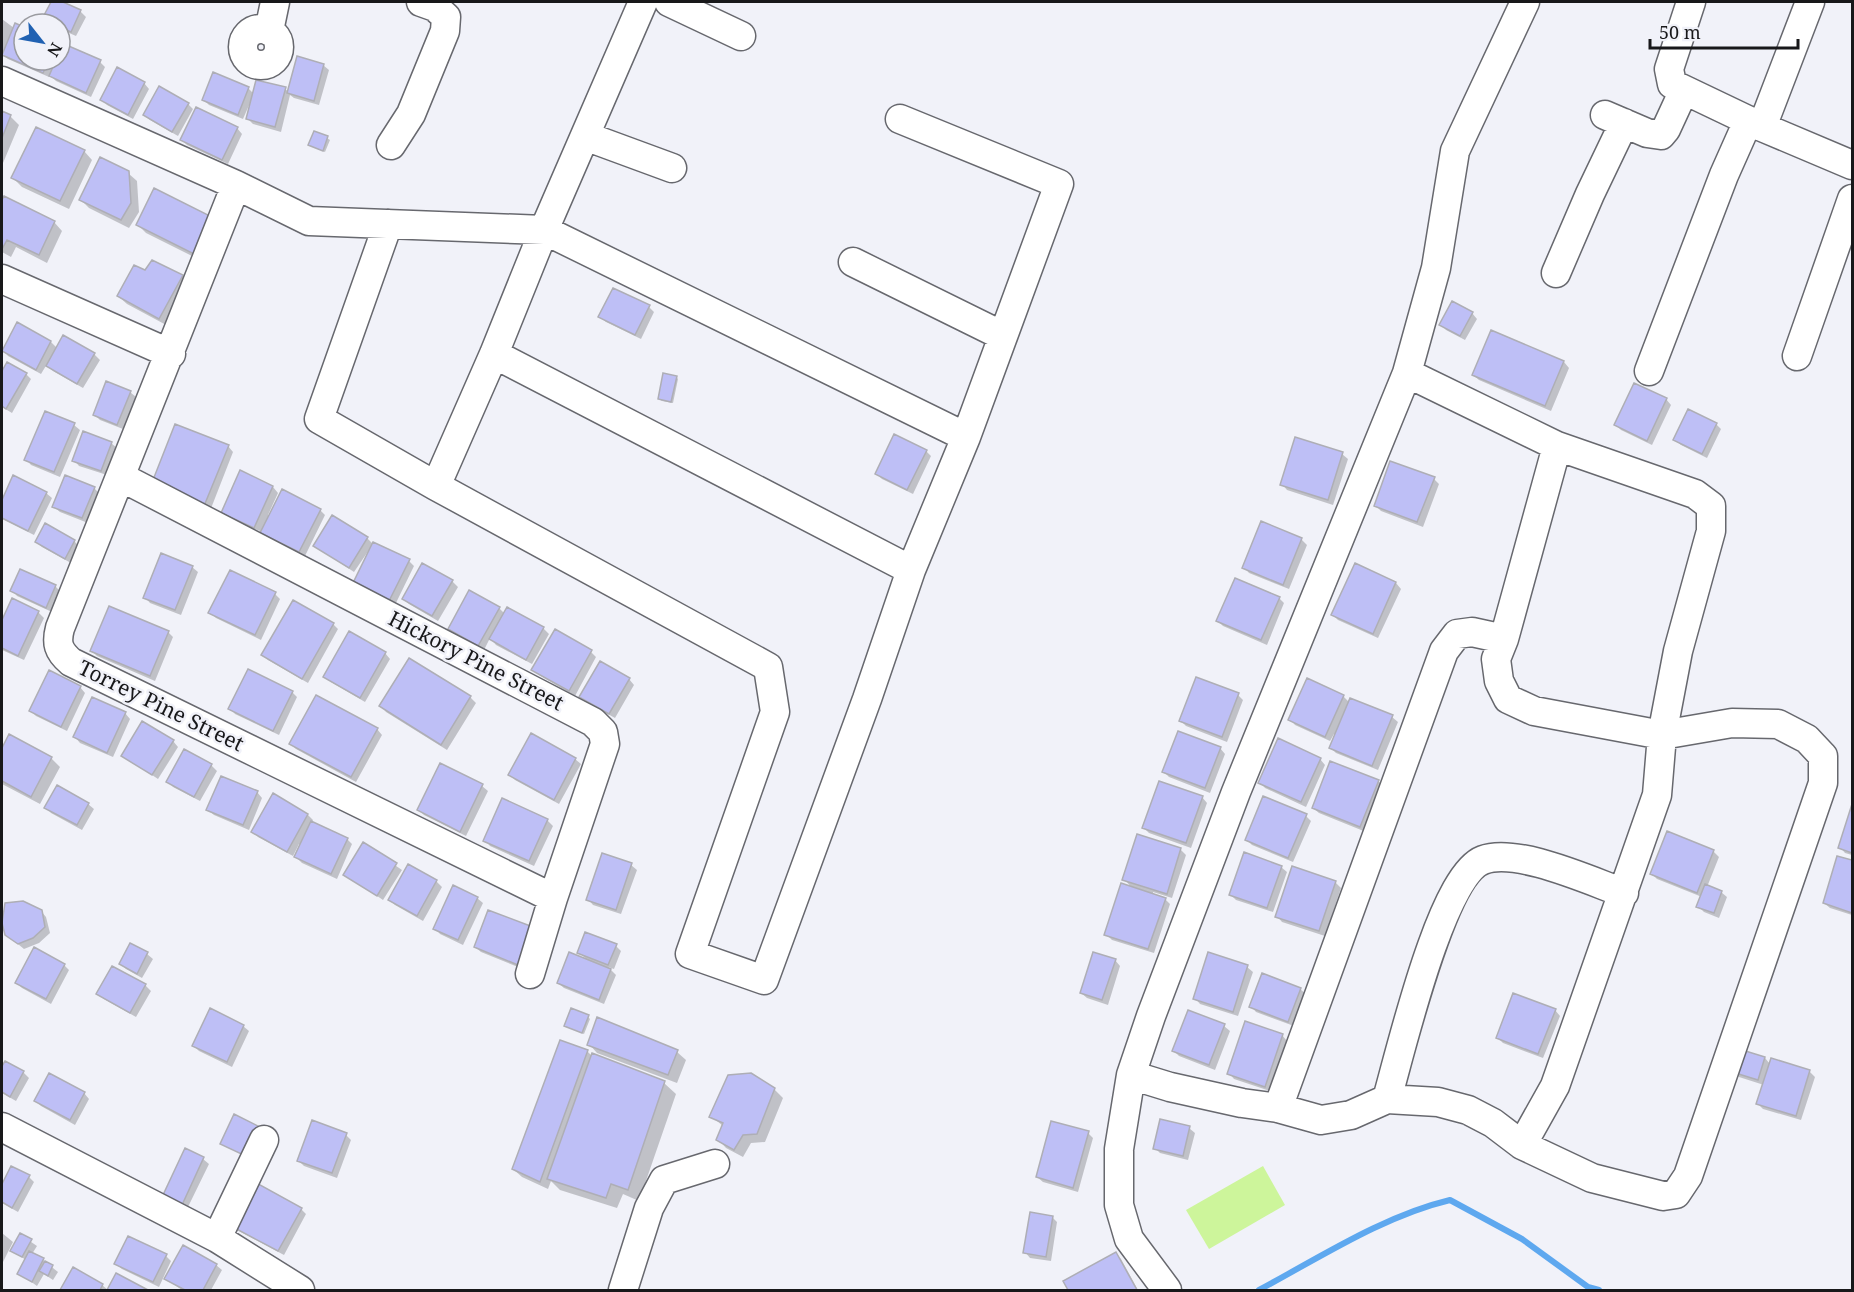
<svg xmlns="http://www.w3.org/2000/svg" width="1854" height="1292" viewBox="0 0 1854 1292" font-family="'Noto Serif',serif">
	<rect width="100%" height="100%" fill="#f1f2f9"/>
	<!-- park -->
	<path fill="#cdf59b" d="M1263 1166 1285 1205 1209 1249 1186 1210Z"/>
	<!-- shadow -->
	<path fill="#0003" d="M52 2H59L80 11 86 17 76 36 60 29V24H50L44 18Z
		M2 19 14 28 24 29V60H60V47L63 50 100 62 105 67 91 97 56 81 50 75 49 77 8 59 2 53Z
		M323 65 329 70 319 105 294 98 290 95 281 132 253 124 248 119 252 104 250 103 243 119 209 105 204 100 248 88 254 94 285 89 289 92Z
		M144 83 149 89 133 119 107 105 102 99Z
		M188 104 193 109 178 136 150 120 144 115Z
		M2 112 10 116 19 125 3 163Z
		M237 128 242 134 228 164 187 145 182 140Z
		M327 138 330 140 325 152 310 145Z
		M84 151 92 160 69 209 22 187 13 178Z
		M128 173 137 181 139 212 129 228 89 208 81 200Z
		M155 190 204 262 146 233 138 225Z
		M4 198 54 222 62 231 47 263 16 247 11 257 2 252V203Z
		M146 272 182 276 190 285 168 326 127 304 118 296Z
		M649 307 654 312 641 339 606 322 600 317Z
		M1472 313 1477 319 1465 340 1446 330 1441 324Z
		M1492 332 1564 362 1569 368 1551 411 1479 380 1473 375Z
		M51 342 57 348 94 354 100 360 83 388 53 371 47 364 41 374 8 356 3 350Z
		M8 364 26 374 31 379 12 413 2 407V374Z
		M676 377 678 379 673 403 662 401 659 399Z
		M130 392 136 397 123 429 100 420 95 415Z
		M1666 399 1671 405 1652 445 1621 430 1616 425Z
		M1716 424 1721 429 1707 458 1681 445 1675 440Z
		M74 425 80 430 60 477 31 465 26 459Z
		M1296 439 1342 454 1348 459 1333 505 1287 490 1282 484Z
		M111 443 117 448 107 475 79 466 74 460Z
		M228 446 233 452 210 511 153 485Z
		M926 451 931 456 913 494 882 479 877 474Z
		M241 472 273 487 278 493 268 515 320 510 325 515 305 556 268 538 260 531 228 518 223 512Z
		M14 477 46 493 52 498 34 535 2 519V503Z
		M1434 479 1439 484 1423 527 1381 511 1375 505Z
		M94 488 99 493 88 523 60 512 54 507Z
		M46 525 74 541 80 547 71 563 42 547 36 541Z
		M367 538 374 545 409 561 414 566 394 607 359 590 370 551 369 550 354 572 315 546Z
		M1301 539 1307 545 1289 589 1249 573 1244 567Z
		M1356 565 1396 583 1401 589 1378 638 1338 620 1333 615Z
		M192 567 198 572 181 615 150 603 145 597Z
		M21 571 56 587 61 592 52 612 17 596 12 590Z
		M452 581 458 587 438 621 409 604 404 599Z
		M275 594 280 599 261 640 216 618 210 612Z
		M1279 598 1284 603 1267 645 1223 626 1218 621Z
		M13 600 38 612 44 618 24 660 2 650V623Z
		M499 608 505 614 543 628 549 634 532 664 496 645 490 638 484 650 456 634 450 629Z
		M333 624 338 629 308 683 268 660 263 655Z
		M168 632 173 637 155 681 97 656 92 651Z
		M591 652 596 657 575 696 539 675 533 670Z
		M385 653 390 659 365 702 331 682 325 677Z
		M410 660 471 698 476 703 447 750 386 712 381 706Z
		M629 679 634 685 615 718 586 702 581 697Z
		M80 687 85 693 67 731 36 716 31 711Z
		M292 692 297 697 279 735 235 714 230 708Z
		M1238 695 1243 700 1227 742 1186 726 1181 721Z
		M1343 696 1350 703 1351 700 1392 717 1398 722 1378 770 1336 753 1331 748 1336 735 1334 734 1330 741 1295 725 1290 719Z
		M125 713 130 719 113 757 80 743 75 737Z
		M377 729 382 735 356 782 296 749 291 744Z
		M532 735 575 759 581 764 559 804 515 780 510 774Z
		M10 736 51 758 60 767 40 804 2 784V751Z
		M173 741 178 747 158 779 122 755Z
		M1220 748 1225 754 1210 793 1169 777 1164 772Z
		M1320 759 1325 765 1306 807 1265 788 1260 782Z
		M211 765 217 771 200 801 173 787 168 781Z
		M441 765 482 786 488 791 466 836 424 815 419 810Z
		M1378 781 1384 786 1366 832 1319 813 1313 808Z
		M257 792 262 798 249 830 214 815 208 810Z
		M273 795 308 815 313 820 312 823 347 839 352 844 337 879 302 863 296 857 302 845 299 844 293 856 258 837 253 831Z
		M1202 797 1207 803 1191 848 1149 833 1144 828Z
		M88 804 94 809 82 830 51 813 46 807Z
		M1852 809V855L1845 853 1840 847Z
		M1306 816 1311 821 1293 862 1252 845 1246 839Z
		M547 820 553 826 534 866 490 846 485 840Z
		M364 844 402 870 383 900 345 874Z
		M1180 849 1186 855 1172 898 1153 892V895L1165 899 1170 904 1154 953 1112 940 1106 934 1133 889 1124 879Z
		M1713 851 1719 857 1707 887 1721 892 1727 897 1719 918 1704 912 1698 906 1702 897 1657 879 1652 874Z
		M1838 857 1852 862V915L1830 908 1824 903Z
		M631 865 637 870 621 914 593 905 588 899Z
		M1281 867 1287 872 1273 912 1236 900 1230 894Z
		M436 881 442 887 423 921 395 905 390 900Z
		M1335 882 1341 888 1325 936 1282 922 1277 916Z
		M477 898 483 903 463 945 440 934 435 928Z
		M41 911 46 917 50 933 39 943 24 949 13 940Z
		M489 912 523 969 481 952 475 947Z
		M131 945 147 954 153 959 142 978 126 969 121 964Z
		M616 946 621 951 614 969 608 967 616 975 604 1004 564 988 558 983 587 960 579 952Z
		M1115 960 1120 966 1108 1005 1087 998 1081 993Z
		M64 965 69 970 51 1004 22 988 17 983Z
		M1247 967 1253 972 1238 1016 1200 1004 1195 998Z
		M145 985 151 991 136 1017 104 999 98 994Z
		M1300 989 1306 994 1294 1026 1256 1012 1251 1006Z
		M1555 1010 1560 1016 1543 1058 1503 1043 1498 1038Z
		M588 1017 590 1019 584 1034 565 1026Z
		M243 1026 249 1031 232 1067 199 1051 194 1046Z
		M1224 1026 1230 1031 1215 1070 1179 1056 1174 1051Z
		M1282 1035 1287 1041 1270 1091 1234 1079 1229 1073Z
		M589 1044 677 1052 686 1060 677 1083 597 1053Z
		M587 1051 593 1057 664 1083 676 1094 639 1201 623 1194 617 1208 560 1190 551 1181 548 1189 522 1177 513 1169Z
		M1765 1058 1770 1064 1809 1071 1815 1077 1801 1120 1763 1109 1758 1104 1764 1085 1739 1077 1734 1072Z
		M5 1063 23 1072 29 1078 16 1101 2 1093V1069Z
		M774 1089 783 1098 765 1142 751 1143 743 1157 726 1148 718 1139 723 1126 711 1116Z
		M84 1093 89 1099 75 1125 41 1106 36 1101Z
		M1189 1128 1195 1133 1188 1160 1160 1153 1155 1148Z
		M1088 1133 1093 1138 1078 1192 1043 1182 1037 1177Z
		M346 1135 351 1140 337 1178 304 1166 298 1160Z
		M203 1159 209 1164 187 1209 170 1200Z
		M12 1168 29 1177 34 1182 18 1212 2 1203V1187Z
		M301 1209 306 1214 284 1255 237 1230 231 1224Z
		M1052 1217 1057 1222 1051 1261 1030 1258 1025 1252Z
		M2 1233 13 1242 2 1264Z
		M21 1235 37 1246 32 1254 43 1260 58 1272 53 1280 44 1274 37 1286 19 1273 26 1260 12 1251Z
		M1116 1254 1121 1259 1138 1290H1070L1065 1282Z
		M166 1256 171 1261 159 1287 122 1269 116 1264Z
		M216 1265 222 1270 211 1290H182L166 1279Z
		M73 1269 102 1285 108 1290H61Z"/>
	<g fill="none" stroke-linecap="round" stroke-linejoin="round">
		<!-- stream -->
		<path stroke="#5ea8ef" stroke-width="6" d="M1259 1290C1319 1258 1383 1216 1450 1200L1522 1239 1588 1287 1599 1290"/>
	</g>
	<!-- building -->
	<path fill="#bebff6" stroke="#aeaeb5" stroke-width="1.5" d="M51 2H63L81 10 71 32 60 27V24H54L42 19Z
		M15 23 24 27V60H49L43 73 2 55Z
		M64 44 101 60 86 93 49 76 56 60H60V52Z
		M297 56 324 64 314 101 287 93Z
		M117 67 145 82 128 115 100 100Z
		M213 72 249 87 238 115 202 100Z
		M256 80 286 87 275 127 246 119Z
		M159 86 189 103 172 132 143 115Z
		M196 107 238 127 222 160 180 140Z
		M2 111 11 115 2 138Z
		M36 127 85 150 60 201 11 178Z
		M314 131 328 136 323 151 308 145Z
		M100 157 129 171 131 203 121 220 79 200Z
		M154 188 214 218 196 255 136 225Z
		M4 196 55 221 39 255 7 240 2 249V200Z
		M152 260 183 275 159 319 117 296 134 265 145 270Z
		M613 288 650 305 635 335 598 317Z
		M1452 301 1473 312 1460 336 1439 325Z
		M17 322 51 341 36 370 2 351Z
		M1491 330 1564 361 1545 406 1472 375Z
		M63 335 95 353 77 384 46 366Z
		M7 362 27 373 6 409 2 406V371Z
		M663 373 677 376 671 402 658 399Z
		M106 381 131 391 117 425 93 415Z
		M1634 383 1667 398 1647 441 1614 425Z
		M1688 409 1717 423 1702 454 1673 440Z
		M45 411 75 423 54 472 24 460Z
		M175 424 229 445 204 506 151 485Z
		M83 431 112 442 101 471 72 461Z
		M894 434 927 450 907 490 875 474Z
		M1295 437 1343 452 1328 500 1280 485Z
		M1390 461 1435 477 1417 522 1374 506Z
		M240 470 273 486 254 528 221 513Z
		M13 475 47 492 28 531 2 518V500Z
		M65 475 95 487 82 518 52 507Z
		M282 489 321 509 299 552 260 533Z
		M332 515 368 537 349 568 313 546Z
		M1261 521 1302 538 1283 585 1242 568Z
		M45 523 75 540 65 559 35 542Z
		M373 542 410 559 388 603 352 585Z
		M161 553 193 566 175 610 143 598Z
		M422 563 453 580 432 616 402 599Z
		M1355 563 1396 582 1373 634 1331 615Z
		M20 569 56 585 46 608 10 591Z
		M230 570 276 592 255 635 208 613Z
		M1235 578 1280 597 1261 640 1216 621Z
		M469 590 500 607 478 646 448 629Z
		M12 598 39 611 18 656 2 648V620Z
		M293 600 334 623 302 679 261 655Z
		M109 606 169 631 150 676 90 651Z
		M507 607 544 627 526 660 489 639Z
		M555 629 592 650 569 691 531 670Z
		M349 631 386 652 360 698 323 677Z
		M409 658 471 696 441 745 379 706Z
		M600 661 630 678 609 714 579 697Z
		M248 669 293 691 273 731 228 709Z
		M49 670 81 686 61 727 29 711Z
		M1196 677 1239 693 1222 737 1179 721Z
		M1307 678 1344 695 1325 737 1288 720Z
		M316 695 378 728 351 777 289 744Z
		M92 697 126 712 107 753 73 737Z
		M1350 698 1393 715 1372 766 1329 748Z
		M142 721 174 740 152 775 121 756Z
		M1178 731 1221 747 1205 788 1162 772Z
		M531 733 576 758 554 800 508 775Z
		M9 734 52 757 31 797 2 781V748Z
		M1278 738 1321 758 1301 802 1258 783Z
		M184 749 212 764 194 797 166 782Z
		M1330 761 1379 780 1360 827 1312 808Z
		M440 763 483 784 460 832 417 810Z
		M221 776 258 791 243 825 206 810Z
		M1159 781 1203 796 1186 843 1142 828Z
		M57 785 89 803 77 825 44 808Z
		M273 793 308 814 287 852 251 832Z
		M1263 796 1307 814 1288 858 1245 840Z
		M502 798 548 819 529 861 483 841Z
		M1852 804V853L1838 848Z
		M311 821 348 838 331 874 294 857Z
		M1667 831 1714 850 1697 893 1650 874Z
		M1137 834 1181 848 1167 894 1122 880Z
		M363 842 397 863 377 896 343 875Z
		M1244 852 1282 866 1267 908 1229 895Z
		M602 853 632 863 616 910 586 900Z
		M1837 856 1852 860V913L1823 903Z
		M408 864 437 880 417 916 388 900Z
		M1292 866 1336 881 1319 931 1275 917Z
		M1121 883 1166 898 1148 949 1104 935Z
		M1705 884 1722 891 1714 913 1696 907Z
		M453 885 478 897 458 940 433 929Z
		M23 901 42 910 45 927 33 938 18 944 5 935 2 923 5 903Z
		M488 910 533 927 518 965 474 947Z
		M585 932 617 944 608 965 577 953Z
		M130 943 148 952 137 974 119 964Z
		M34 947 65 964 46 999 15 983Z
		M569 952 611 969 599 1000 557 983Z
		M1093 952 1116 959 1102 1000 1080 993Z
		M1208 952 1248 965 1233 1012 1193 999Z
		M112 966 146 984 130 1013 96 994Z
		M1262 973 1301 988 1288 1022 1249 1007Z
		M1513 993 1556 1009 1538 1054 1496 1038Z
		M210 1008 244 1025 227 1062 192 1046Z
		M571 1008 589 1015 582 1033 564 1026Z
		M1188 1010 1225 1024 1209 1065 1172 1051Z
		M597 1017 678 1050 668 1075 587 1045Z
		M1245 1021 1283 1034 1265 1087 1227 1074Z
		M560 1040 588 1050 540 1182 512 1169Z
		M1739 1049 1765 1057 1758 1080 1732 1072Z
		M592 1053 665 1081 628 1190 611 1184 606 1198 547 1179Z
		M1771 1058 1810 1070 1796 1116 1756 1104Z
		M5 1061 24 1071 10 1097 2 1092V1066Z
		M49 1073 85 1092 70 1120 34 1101Z
		M751 1073 775 1088 757 1134 743 1135 734 1150 716 1140 723 1123 709 1117 728 1075Z
		M234 1114 264 1129 250 1158 220 1144Z
		M1160 1119 1190 1126 1183 1156 1153 1149Z
		M312 1120 347 1133 332 1173 297 1161Z
		M1051 1121 1089 1131 1073 1188 1036 1177Z
		M185 1148 204 1157 182 1205 163 1195Z
		M11 1166 30 1175 12 1208 2 1202V1184Z
		M253 1181 302 1208 278 1251 229 1225Z
		M1030 1212 1053 1216 1046 1257 1023 1253Z
		M20 1233 32 1239 22 1257 10 1251Z
		M128 1236 167 1254 153 1282 114 1264Z
		M183 1245 217 1264 203 1290H185L164 1279Z
		M29 1251 44 1258 32 1282 17 1274Z
		M1116 1252 1137 1290H1068L1063 1281Z
		M45 1261 53 1265 48 1276 39 1271Z
		M73 1267 103 1284 100 1290H60Z
		M116 1273 148 1290H107Z"/>
	<g fill="none" stroke-linecap="round" stroke-linejoin="round">
		<!-- minor casing -->
		<g stroke="#67686e" stroke-width="31">
			<path id="minor" d="M669 2 741 36
				M1691 2 1669 69 1672 84 1762 127 1852 165
				M243 47a18 18 0 1 1 36 0a18 18 0 1 1-36 0Z
				M269 31 275 2
				M2 81 236 185 309 221 544 230 966 437
				M1605 115 1647 133 1661 135 1666 129 1684 90
				M1762 127 1810 2
				M585 136 672 168
				M391 145 411 114 445 31 446 17 435 7 421 2
				M236 185 60 628C56 643 58 651 71 662L553 898
				M388 224 319 419 436 486 768 667 775 712 690 954 764 980 867 699 911 570 966 437 1059 184 900 119
				M853 262 1003 336
				M1556 273 1590 194 1624 123
				M2 279 171 354
				M494 354 911 570
				M1797 356 1852 199
				M1649 371 1724 175 1748 121
				M1407 373 1557 446 1695 494 1711 506V531L1678 651 1662 735 1657 795 1555 1086 1522 1145
				M121 477 593 722 603 732 605 744 553 898 530 974
				M436 486 494 354 544 230 643 2
				M1131 1075 1170 1087 1242 1103 1278 1108 1321 1120 1351 1115 1387 1099 1438 1102 1468 1110 1493 1123 1522 1145 1592 1178 1663 1196 1676 1194 1688 1176 1823 783V756L1807 739 1778 724 1732 723 1662 735 1534 711 1508 699 1499 681 1496 659 1504 639 1557 446
				M1387 1099C1400 1054 1441 876 1483 860 1516 847 1590 881 1624 893
				M1278 1108 1444 651 1457 634 1472 632 1504 639
				M2 1127 217 1238 300 1290
				M217 1238 264 1140
				M623 1290 649 1208 664 1180 715 1164
				M1167 1290 1129 1239 1119 1205V1149L1131 1075 1151 1016 1236 792 1407 373 1436 268 1455 151 1525 2"/>
		</g>
		<!-- minor -->
		<use href="#minor" stroke="#fff" stroke-width="28"/>
	</g>
	<g text-anchor="middle" stroke-width="5" stroke-linejoin="round" paint-order="stroke">
		<!-- street labels -->
		<g font-size="21" fill="#18181a" stroke="#f1f2f9">
			<text transform="translate(476 661) rotate(27)" y="7">Hickory Pine Street</text>
			<text transform="translate(161 706) rotate(26)" y="7">Torrey Pine Street</text>
		</g>
	</g>
	<!-- border -->
	<rect width="1854" height="1292" fill="none" stroke="#18181a" stroke-width="6"/>
	<!-- north arrow -->
	<g transform="translate(42 42) rotate(121)"><circle r="28" fill="#f1f2f9" stroke="#9a9ba0" stroke-width="1.5"/>
	<path d="M0-4.5L10 22L0 15L-10 22Z" fill="#2061b2"/>
	<text y="-9" font-size="16" font-weight="bold" text-anchor="middle" fill="#18181a">N</text>
	</g>
	<!-- scale -->
	<path d="M1650 39v9h148v-9" fill="none" stroke="#18181a" stroke-width="3"/>
	<text x="1659" y="39" font-size="18" fill="#18181a" stroke="#f1f2f9" stroke-width="4.5" paint-order="stroke">50 m</text>
</svg>
